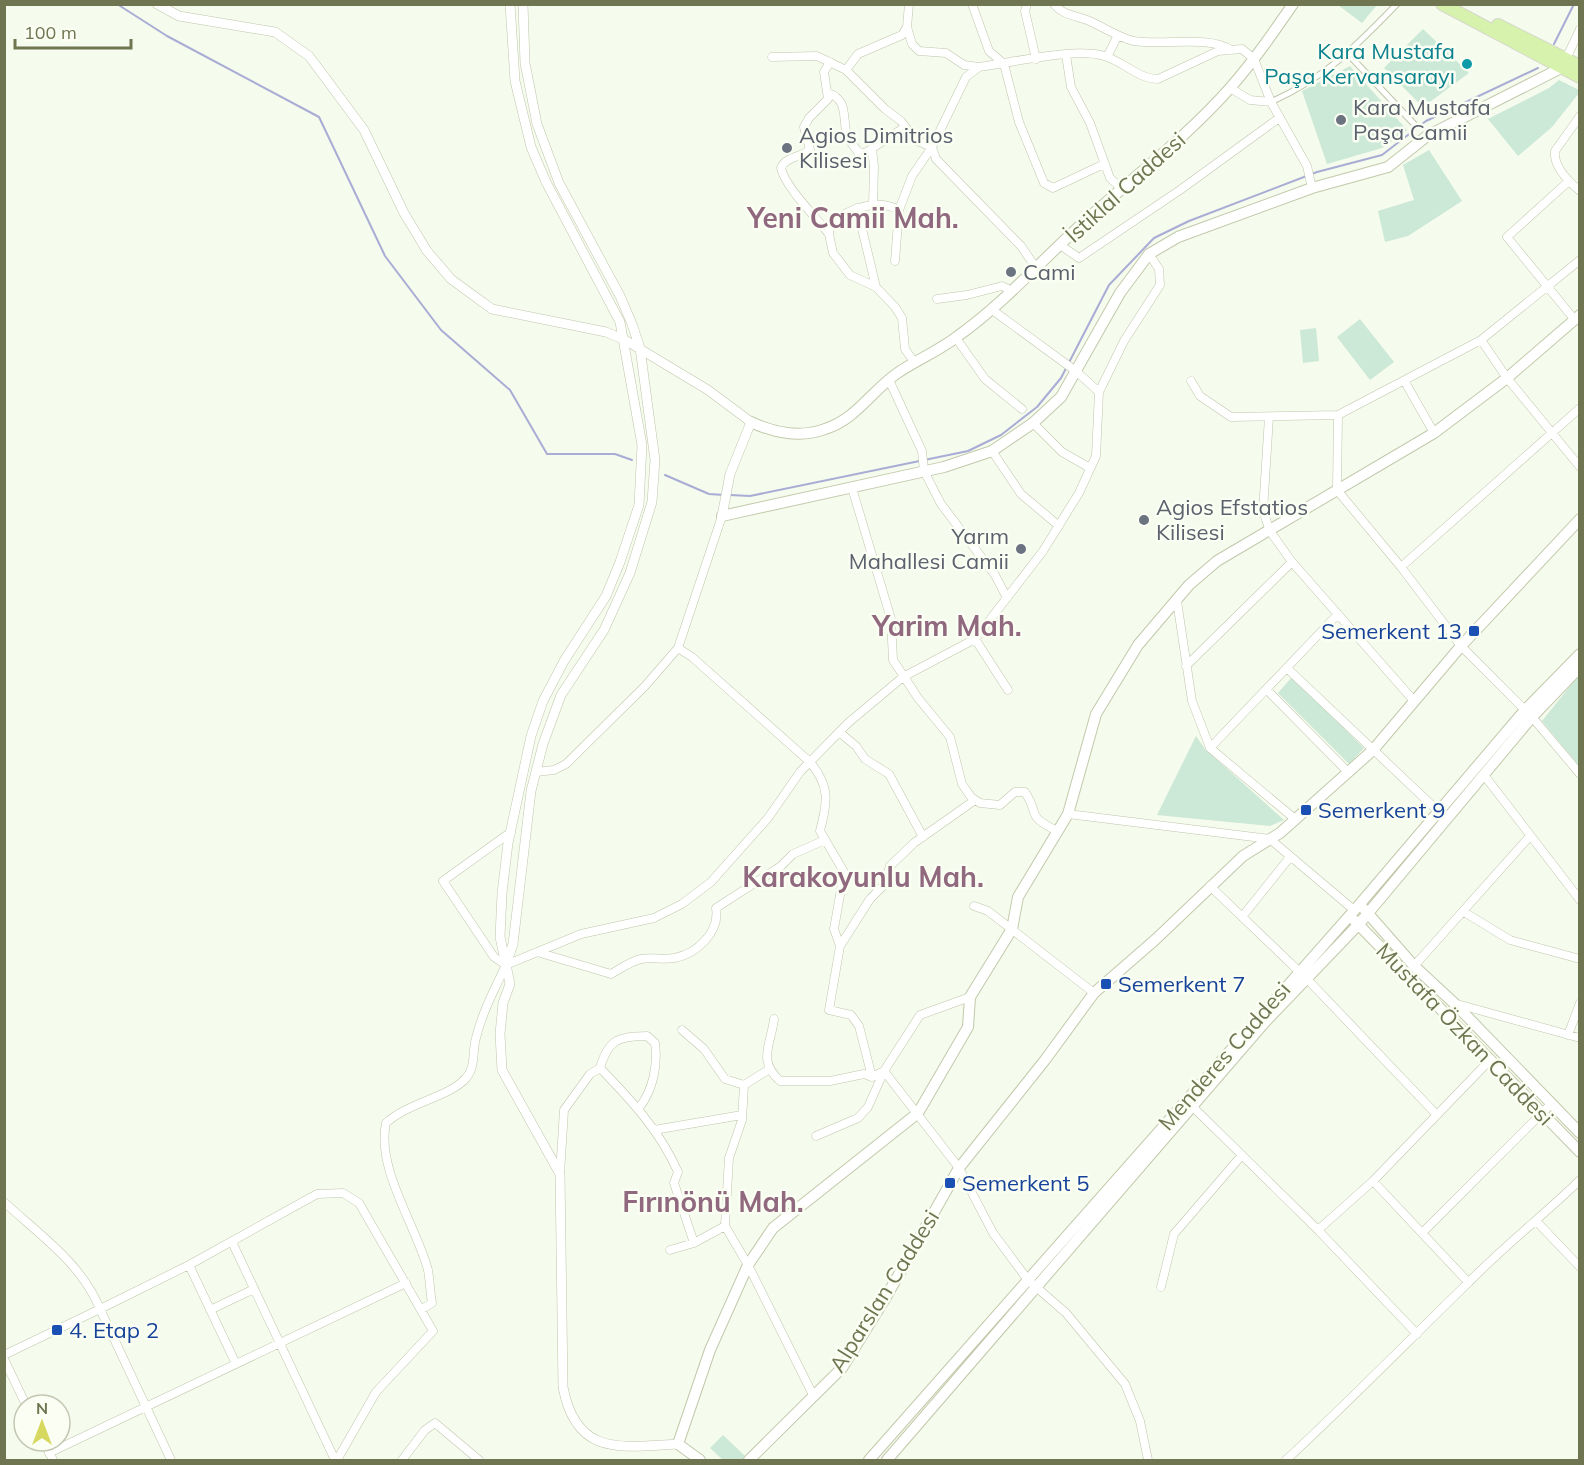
<svg xmlns="http://www.w3.org/2000/svg" width="1584" height="1465" viewBox="0 0 1584 1465" font-family="Mulish,sans-serif">
	<rect width="100%" height="100%" fill="#f5fbed"/>
	<!-- green -->
	<path fill="#cce8d6" d="M1338 5H1377L1362 23Z
		M1423 29 1469 73 1423 107 1384 68Z
		M1350 66 1407 130 1382 148 1327 164 1302 91Z
		M1559 80 1579 90V93L1552 127 1518 156 1488 119 1549 88Z
		M1429 150 1462 201 1408 236 1385 242 1378 211 1414 200 1403 165Z
		M1360 319 1394 362 1370 380 1337 337Z
		M1316 328 1319 361 1303 363 1300 330Z
		M1579 675V766L1542 721Z
		M1292 677 1364 748 1349 764 1278 693Z
		M1196 736 1205 749 1284 820 1270 826 1157 815Z
		M723 1435 746 1457 742 1460H723L710 1448Z"/>
	<g fill="none" stroke-linecap="round" stroke-linejoin="round">
		<!-- stream -->
		<path stroke="#a9acd4" stroke-width="2" d="M117 4 167 36 319 117 385 256 441 330 510 390 547 454H615L632 460
			M1554 44 1574 4
			M665 475 709 494 724 495
			M730 495 750 496 968 451 1001 435 1037 407 1061 378 1109 285 1154 238 1189 221 1317 172 1382 155 1426 121 1538 68"/>
		<!-- pedestrian casing -->
		<g stroke="#c0c6ab" stroke-width="7">
			<path id="pedestrian" d="M1348 54 1415 125
				M1271 102C1328 76 1354 48 1397 4"/>
		</g>
		<!-- minor casing -->
		<g stroke="#c0c6ab" stroke-width="9">
			<path id="minor" d="M972 4 989 51 1004 64 1019 122 1044 183 1053 188 1104 164
				M1027 4 1025 11 1036 59
				M1054 4C1061 14 1076 16 1087 20 1104 27 1117 37 1134 41 1162 46 1209 35 1231 50
				M907 27 912 44 919 51 946 53 964 65 979 67
				M1066 55 1071 87 1090 123 1110 178 1121 188
				M772 57 817 56 846 70 885 109 901 121 915 140 932 147 936 159 1021 246 1036 268
				M1107 57 1117 37
				M1566 59 1580 29
				M846 70 858 54 902 35 907 27 909 4
				M1230 88 1250 100 1271 102
				M828 93C849 100 842 118 847 135 849 141 854 146 858 152L865 153 905 127
				M1580 116 1555 151C1553 166 1569 182 1580 191
				M872 149 874 166 873 206
				M1569 181 1507 237 1574 319
				M857 208 876 287
				M899 210C876 198 848 209 830 224L829 234 833 253 850 275 876 287 895 307 902 318 905 349 914 362
				M829 234C816 217 785 187 781 168 785 157 801 157 810 150L804 127 809 118 828 99 824 72 830 62
				M1060 245 1079 258 1180 190 1279 118
				M895 261 899 210 912 176 932 147 966 77 979 67C1011 63 1075 47 1104 56 1123 61 1138 79 1158 79L1218 51 1242 49 1254 59 1271 102 1307 166 1312 188
				M937 299 967 295 1002 286 1012 291
				M991 309 1077 372 1099 392
				M956 338 985 379 1022 409
				M1481 340 1507 378 1580 467
				M889 380 922 451 924 471 941 504 995 575 1007 598
				M1191 381 1200 396 1231 417 1338 415 1481 340 1580 260
				M1405 382 1434 433
				M1338 415 1337 490 1401 567 1461 646 1532 717 1580 774
				M1269 417 1263 511 1270 531 1292 562 1414 701
				M1033 423 1062 452 1090 468
				M992 451 1021 494 1059 526
				M852 488 891 619 893 660 918 698 950 737 962 784 971 797 980 803 1000 805 1015 792H1025C1041 816 1024 814 1057 831
				M722 516 678 648 692 657 810 762C830 786 828 801 820 831L844 872 834 929 840 946
				M1401 567 1580 408
				M1177 601 1192 701 1210 748 1295 819
				M975 639 1008 690
				M1186 666 1292 562
				M1288 669 1439 812
				M1268 691 1348 772
				M839 732 856 746 865 759 889 774 923 837
				M1210 748 1338 614
				M536 772 554 770 566 764 645 686 678 648
				M1484 775 1580 900
				M1068 814 1270 839 1354 910
				M1210 886 1308 980 1437 1115
				M974 906 988 911 1094 993
				M1464 912 1510 940 1580 959
				M1242 917 1290 857
				M537 952 611 974C620 969 631 961 641 959 652 957 663 960 674 958 697 954 720 932 716 908L781 866 793 854 825 840
				M506 965 494 957 443 881 511 832
				M1414 966 1530 836
				M1457 1004 1580 1038
				M774 1019C771 1045 757 1060 780 1081H830L864 1074 872 1077 884 1071 959 1168 993 1233 1028 1280 1066 1313 1125 1384 1140 1421 1148 1460
				M682 1030 704 1049 725 1079 744 1085
				M1568 1035 1580 1003
				M600 1068C608 1040 618 1036 647 1036L655 1043C658 1066 653 1090 639 1108
				M768 1070 744 1085 742 1120 729 1158 725 1226 748 1265 813 1395
				M872 1077 859 1026 851 1015 829 1010 840 946 870 899 884 885 890 866 914 843 975 800
				M1193 1107 1318 1230 1417 1334
				M654 1130 742 1115
				M816 1136 858 1118 868 1107 884 1071 920 1015 970 997
				M560 1174 564 1110 590 1074 600 1068C631 1100 660 1131 678 1172L674 1183 694 1243
				M1373 1181 1468 1282
				M4 1202C40 1235 82 1264 100 1309L189 1265 317 1194 343 1193 359 1203 433 1331 376 1392 337 1460
				M1537 1222 1580 1267
				M1318 1230 1373 1181 1491 1059
				M1423 1232 1551 1104
				M232 1242 335 1460
				M670 1250 694 1243 725 1226
				M189 1265 236 1364
				M1161 1287 1174 1234 1242 1155
				M422 1309 432 1303C430 1292 430 1281 428 1270 416 1225 376 1169 386 1123 409 1102 450 1097 466 1078 476 1067 472 1051 476 1038 482 1013 495 988 506 965L581 934 654 918 682 904 711 882 768 818 800 772 848 723 903 677 975 639 1043 551 1079 493 1096 456 1099 392 1124 341 1160 285 1159 269 1149 254
				M210 1310 254 1289
				M4 1355 100 1309 171 1460
				M4 1359 26 1405
				M43 1441 53 1460
				M49 1453 406 1283
				M402 1460 425 1430 435 1423 479 1460
				M1286 1460C1349 1402 1408 1341 1469 1282 1504 1246 1544 1215 1580 1180"/>
		</g>
		<!-- tertiary casing -->
		<g stroke="#c0c6ab" stroke-width="10">
			<path id="tertiary" d="M157 4 179 16 275 32 309 56 364 130 404 213 427 251 451 279 470 293 492 309 606 332 625 340 708 390 751 422 730 474 722 516
				M510 4 515 81 531 147 546 182 620 322 642 445 639 505 620 562 606 596 564 661 543 701 531 736 508 843 502 893 500 937 506 965 513 944 531 791 543 744 561 695 604 630 630 573 652 502 655 460 640 348 632 324 620 296 559 183 537 124 525 63 523 4
				M506 965 510 984 503 1003 500 1034 502 1070 560 1174 563 1387C576 1457 621 1447 678 1444"/>
		</g>
		<!-- secondary casing -->
		<g stroke="#c2c9aa" stroke-width="12">
			<path id="secondary" d="M751 422C774 433 801 438 825 429 856 419 871 392 896 374 916 360 939 351 958 336 1004 303 1041 261 1083 223 1132 178 1186 138 1230 88 1253 62 1273 33 1293 4
				M722 516 944 467 992 451 1033 423 1061 397 1120 293 1149 254 1178 237 1312 188 1388 167 1427 136 1561 68
				M1364 909 1414 966 1455 1004 1580 1133
				M1354 920 1580 1152
				M700 1460 678 1444 710 1350 748 1265 773 1228 918 1113 968 1027 970 997 1012 929 1018 897 1068 814 1096 714 1138 645 1189 585 1217 561 1434 433 1507 378 1580 315
				M749 1460 842 1368 886 1297 959 1168 1045 1060 1094 993 1156 939 1243 856 1280 833 1373 750 1461 646 1580 519
				M869 1460 1359 905 1525 710 1580 654
				M887 1460 1265 1022 1359 924 1532 717 1580 667"/>
		</g>
		<!-- primary casing -->
		<g stroke="#d7d8ce" stroke-width="14">
			<path id="primary" d="M1442 4 1580 77
				M1498 25 1580 66"/>
		</g>
		<!-- pedestrian -->
		<use href="#pedestrian" stroke="#fff" stroke-width="5"/>
		<!-- minor -->
		<use href="#minor" stroke="#fff" stroke-width="8"/>
		<!-- tertiary -->
		<use href="#tertiary" stroke="#fff" stroke-width="9"/>
		<!-- secondary -->
		<use href="#secondary" stroke="#fff" stroke-width="10"/>
		<!-- primary -->
		<use href="#primary" stroke="#d6f2ac" stroke-width="12"/>
	</g>
	<!-- markers -->
	<circle fill="#0f9aa8" stroke="#fafef3" stroke-width="2" cx="1467" cy="64" r="6"/>
	<g fill="#6b7280" stroke="#fafef3" stroke-width="2">
		<circle cx="1341" cy="120" r="6"/>
		<circle cx="787" cy="148" r="6"/>
		<circle cx="1011" cy="272" r="6"/>
		<circle cx="1144" cy="520" r="6"/>
		<circle cx="1021" cy="549" r="6"/>
	</g>
	<g fill="#1a4fb4" stroke="#fafef3" stroke-width="2">
		<rect x="1468" y="625" width="12" height="12" rx="3"/>
		<rect x="1300" y="804" width="12" height="12" rx="3"/>
		<rect x="1100" y="978" width="12" height="12" rx="3"/>
		<rect x="944" y="1177" width="12" height="12" rx="3"/>
		<rect x="51" y="1324" width="12" height="12" rx="3"/>
	</g>
	<g text-anchor="middle" stroke-width="5" stroke-linejoin="round" paint-order="stroke">
		<!-- culture labels -->
		<g font-size="22" fill="#0d838f" stroke="#fafef3" text-anchor="end">
			<text x="1455" y="59">Kara Mustafa<tspan x="1455" dy="25">Paşa Kervansarayı</tspan></text>
		</g>
		<!-- worship labels -->
		<g font-size="22" fill="#5b616d" stroke="#fafef3" text-anchor="start">
			<text x="1353" y="115">Kara Mustafa<tspan x="1353" dy="25">Paşa Camii</tspan></text>
			<text x="799" y="143">Agios Dimitrios<tspan x="799" dy="25">Kilisesi</tspan></text>
			<text x="1023" y="280">Cami</text>
			<text x="1156" y="515">Agios Efstatios<tspan x="1156" dy="25">Kilisesi</tspan></text>
			<text x="1009" y="544" text-anchor="end">Yarım<tspan x="1009" dy="25">Mahallesi Camii</tspan></text>
		</g>
		<!-- street labels -->
		<g font-size="22" fill="#707551" stroke="#fafef3">
			<text transform="translate(1125 187) rotate(-42)" y="8">İstiklal Caddesi</text>
			<text transform="translate(1465 1034) rotate(46)" y="8">Mustafa Özkan Caddesi</text>
			<text transform="translate(1224 1056) rotate(-49)" y="8">Menderes Caddesi</text>
			<text transform="translate(884 1291) rotate(-58)" y="8">Alparslan Caddesi</text>
		</g>
		<!-- transit labels -->
		<g font-size="22" fill="#164399" stroke="#fafef3" text-anchor="start">
			<text x="1462" y="639" text-anchor="end">Semerkent 13</text>
			<text x="1318" y="818">Semerkent 9</text>
			<text x="1118" y="992">Semerkent 7</text>
			<text x="962" y="1191">Semerkent 5</text>
			<text x="69" y="1338">4. Etap 2</text>
		</g>
		<!-- district labels -->
		<g font-size="28" font-weight="bold" fill="#90697f" stroke="#fafef3">
			<text x="853" y="228">Yeni Camii Mah.</text>
			<text x="947" y="636">Yarim Mah.</text>
			<text x="863" y="887">Karakoyunlu Mah.</text>
			<text x="713" y="1212">Fırınönü Mah.</text>
		</g>
	</g>
	<!-- border -->
	<rect width="1584" height="1465" fill="none" stroke="#707551" stroke-width="12"/>
	<!-- north arrow -->
	<g transform="translate(42 1423)"><circle r="28" fill="#fafef3" stroke="#c3c7b2" stroke-width="1.5"/>
	<path d="M0-4.5L10 22L0 15L-10 22Z" fill="#d7d85f"/>
	<text y="-9" font-size="16" font-weight="bold" text-anchor="middle" fill="#707551">N</text>
	</g>
	<!-- scale -->
	<path d="M15 39v9h116v-9" fill="none" stroke="#707551" stroke-width="3"/>
	<text x="24" y="39" font-size="18" fill="#707551" stroke="#fafef3" stroke-width="4.5" paint-order="stroke">100 m</text>
</svg>
